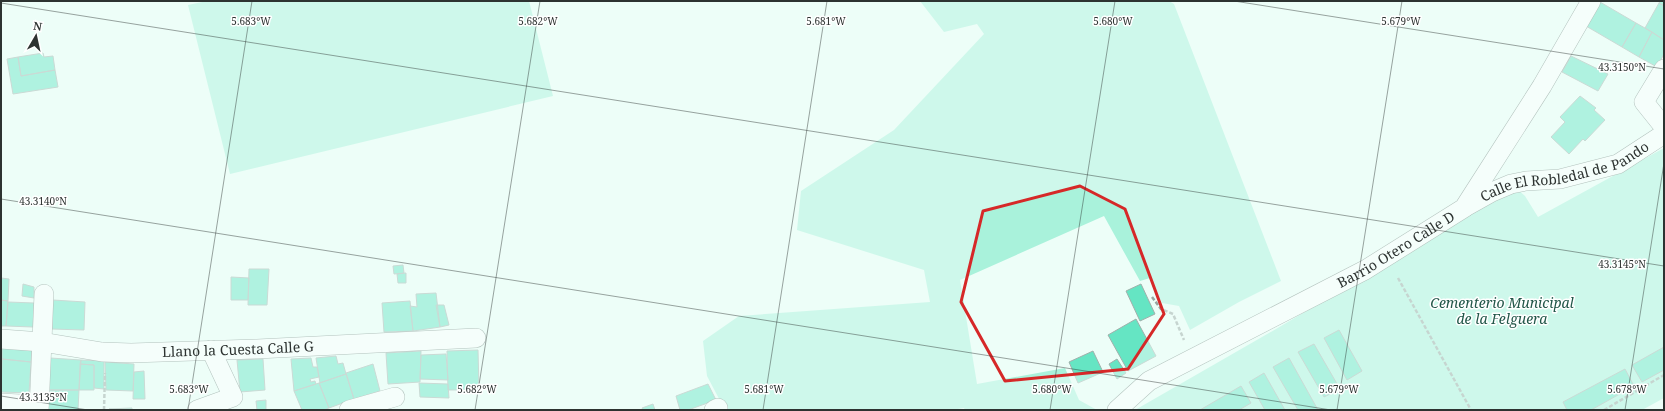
<svg xmlns="http://www.w3.org/2000/svg" width="1665" height="411" viewBox="0 0 1665 411" font-family="'Noto Serif',serif">
	<rect width="100%" height="100%" fill="#edfef8"/>
	<!-- green -->
	<path fill="#a9f2db" d="M207 1H529L553 96 230 174 188 5Z
		M920 1H1169L1174 4 1281 281 1239 302 1190 330 1179 306 1162 303 1150 278 1140 281 1104 216 960 280 977 384 1065 368 1079 400 1097 410H965L964 408 952 410H725L707 376 703 341 739 316 930 302 924 270 797 230 801 191 894 130 984 34 977 24 944 32Z
		M1664 148V398L1642 410H1135L1276 329 1469 215 1517 189 1525 196 1538 217Z"/>
	<!-- building -->
	<path fill="#65e5c3" stroke="#a0b0ab" d="M1660 1H1664V6L1659 3Z
		M1600 2 1636 23 1622 47 1586 26Z
		M1659 3 1664 6V40L1645 28Z
		M1636 23 1652 32 1639 57 1622 47Z
		M1652 32 1664 40V54L1657 67 1639 57Z
		M43 53 44 57 53 56 55 70 21 76 18 57Z
		M1571 56 1608 74 1598 91 1562 72Z
		M18 57 21 76 55 70 58 87 13 94 7 59Z
		M1580 96 1596 108 1594 110 1605 120 1585 141 1583 139 1569 154 1551 137 1565 122 1560 117Z
		M403 265 404 273 394 274 393 266Z
		M249 269H269L267 305H248Z
		M406 273V283H398L397 274Z
		M231 277 249 278 248 300H231Z
		M1 278 9 279 8 301 1 300Z
		M23 284 34 287V298L22 296Z
		M1141 284 1155 314 1140 321 1126 291Z
		M436 293 440 327 413 331 410 306 417 307 416 294Z
		M1 300 8 301 6 326H1Z
		M53 300 85 302 84 330 52 329Z
		M410 301 413 331 384 332 382 303Z
		M8 302 34 303 33 327 6 326Z
		M436 305H444L449 325 440 327Z
		M1136 319 1156 356 1128 371 1108 335Z
		M1339 330 1362 371 1347 380 1324 338Z
		M1314 344 1340 389 1324 397 1298 352Z
		M2 346 32 348 31 362 2 359Z
		M1664 347V370L1642 382 1632 365Z
		M478 350 479 390H448L447 351Z
		M421 351 420 382 388 384 386 353Z
		M1093 351 1103 372 1078 383 1069 362Z
		M446 354 448 380 420 379 421 355Z
		M336 356 338 364 343 363 346 374 320 383 316 358Z
		M50 358 81 360 79 390H49Z
		M311 358 313 367H317L319 377 310 379 311 382 315 381 316 384 294 391 291 359Z
		M1289 358 1318 410H1298L1273 367Z
		M2 359 31 362 29 393 1 392Z
		M263 359 265 390 240 392 237 360Z
		M1117 359 1126 373 1117 379 1109 364Z
		M81 360 104 361V389L94 388V365L80 364Z
		M105 362 134 364 133 391 106 390Z
		M80 364 94 365V390H79Z
		M373 364 380 391 354 399 346 373Z
		M1625 369 1634 386 1591 410H1567L1563 402Z
		M144 371 145 399H133L134 372Z
		M1264 373 1285 410H1265L1249 382Z
		M346 374 354 399 329 408 319 383Z
		M319 383 329 408 324 410H302L294 391Z
		M419 383 448 384 449 398 420 397Z
		M708 384 716 400 688 410H680L676 396Z
		M1241 386 1251 403 1239 410H1200Z
		M49 390H79L78 410H48Z
		M266 400V410H257L256 401Z
		M653 404 655 410H643L642 408Z
		M132 408V410L109 409Z"/>
	<g fill="none" stroke-linecap="round" stroke-linejoin="round">
		<!-- street casing -->
		<g stroke="#6e7d78" stroke-width="20">
			<g id="street">
				<path d="M1664 69 1644 102 1664 127"/>
				<path id="s1" d="M1467 206 1492 192 1511 184 1526 181 1560 179 1618 164 1664 134"/>
				<path id="s2" d="M1 339 42 342 102 352 131 353 257 349 476 338"/>
				<path d="M1 403 39 405"/>
				<path d="M39 410 44 294"/>
				<path d="M197 410 233 397 211 350"/>
				<path d="M349 410 395 397"/>
				<path d="M714 410 718 408"/>
				<path id="s3" d="M1117 410 1149 381 1365 270 1464 208 1542 86 1591 1"/>
			</g>
		</g>
		<!-- path -->
		<path stroke="#98a4a0" stroke-width="2.5" stroke-dasharray="4 2" stroke-linecap="butt" d="M1398 278 1471 410
			M1152 297 1161 309 1173 314 1184 340
			M104 410 105 373
			M1604 410 1664 375"/>
		<!-- street -->
		<use href="#street" stroke="#fff" stroke-width="19"/>
	</g>
	<!-- marked area -->
	<path d="M0 0H1665V411H0ZM1080 186 1125 209 1164 314 1128 369 1005 381 961 302 983 211Z" fill="#edfef8" fill-opacity=".55" fill-rule="evenodd"/>
	<path fill="none" stroke="#d62828" stroke-width="3" stroke-linejoin="round" d="M1080 186 1125 209 1164 314 1128 369 1005 381 961 302 983 211Z"/>
	<!-- ticks -->
	<path fill="none" stroke="#2d3331" stroke-width="1" stroke-opacity="0.45" d="M1234 1 1664 69M1 3 1664 266M1 199 1331 410M1 396 88 410M188 410 252 1M475 410 540 1M763 410 827 1M1050 410 1115 1M1337 410 1402 1M1625 410 1664 163"/>
	<g text-anchor="middle" stroke-width="3" stroke-linejoin="round" paint-order="stroke">
		<!-- street labels -->
		<g font-size="14" fill="#2d3331" stroke="#fff">
			<text dy="5" stroke="none"><textPath href="#s1" startOffset="105">Calle El Robledal de Pando</textPath></text>
			<text dy="5" stroke="none"><textPath href="#s3" startOffset="323">Barrio Otero Calle D</textPath></text>
			<text dy="5" stroke="none"><textPath href="#s2" startOffset="238">Llano la Cuesta Calle G</textPath></text>
		</g>
		<!-- park labels -->
		<g font-size="14" font-style="italic" fill="#225749" stroke="#fff">
			<text x="1502" y="308">Cementerio Municipal<tspan x="1502" dy="16">de la Felguera</tspan></text>
		</g>
	</g>
	<g font-size="10" text-anchor="middle" fill="#2d3331" stroke="#fff" stroke-width="3" stroke-linejoin="round" paint-order="stroke">
		<text x="251" y="25">5.683°W</text>
		<text x="538" y="25">5.682°W</text>
		<text x="826" y="25">5.681°W</text>
		<text x="1113" y="25">5.680°W</text>
		<text x="1401" y="25">5.679°W</text>
		<text x="1622" y="71">43.3150°N</text>
		<text x="43" y="205">43.3140°N</text>
		<text x="1622" y="268">43.3145°N</text>
		<text x="189" y="393">5.683°W</text>
		<text x="477" y="393">5.682°W</text>
		<text x="764" y="393">5.681°W</text>
		<text x="1052" y="393">5.680°W</text>
		<text x="1339" y="393">5.679°W</text>
		<text x="1627" y="393">5.678°W</text>
		<text x="43" y="401">43.3135°N</text>
	</g>
	<!-- border -->
	<rect width="1665" height="411" fill="none" stroke="#2d3331" stroke-width="4"/>
	<!-- north arrow -->
	<g transform="translate(36 36) rotate(9)" stroke="#ffffff" stroke-width="3" paint-order="stroke">
	<path d="M0-3L7 15L0 10L-7 15Z" fill="#2d3331"/>
	<text y="-6" font-size="11" font-weight="bold" text-anchor="middle" fill="#2d3331">N</text>
	</g>
</svg>
